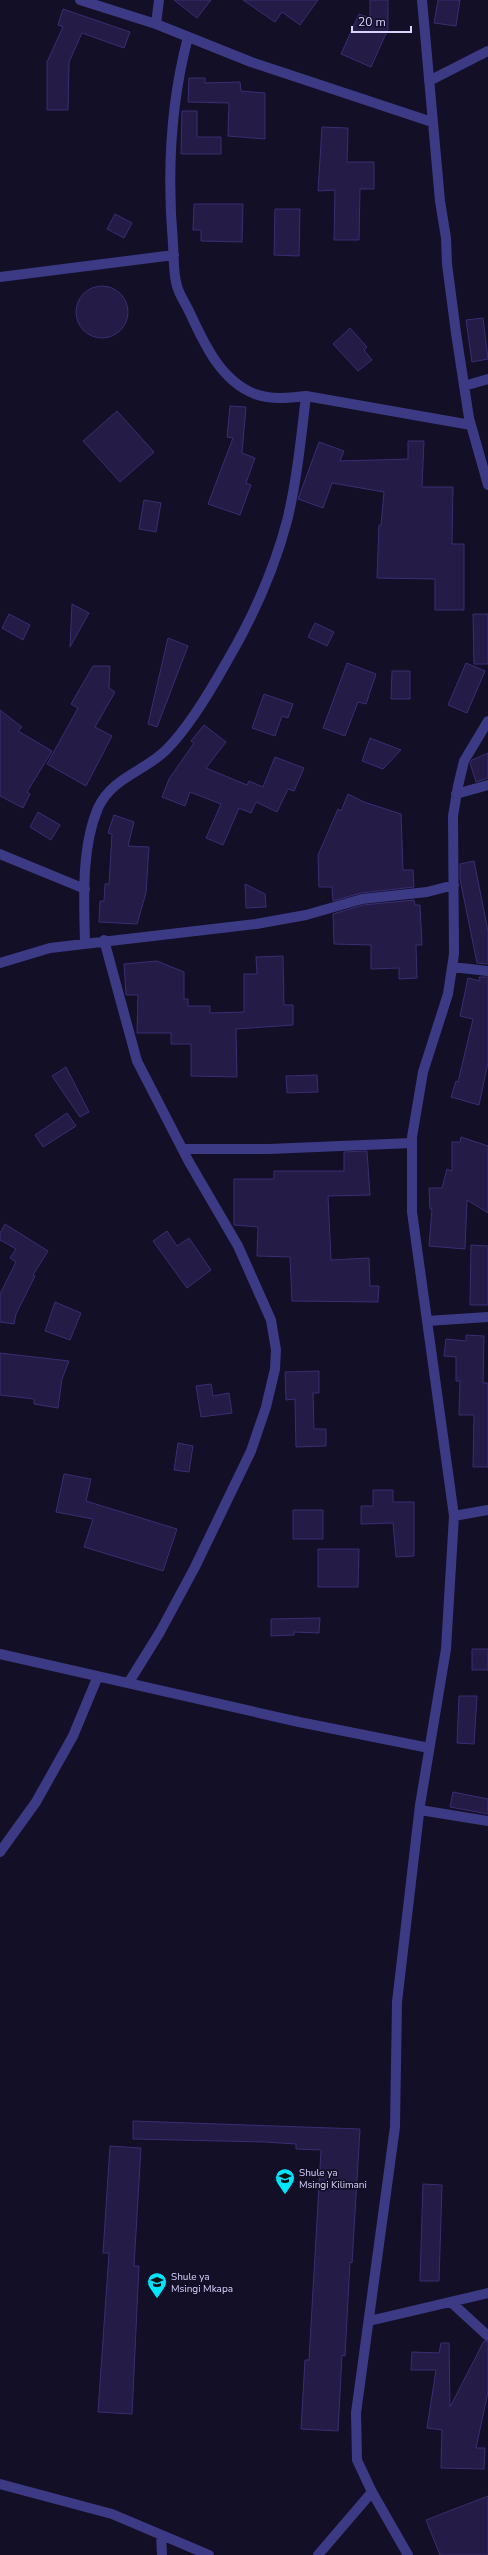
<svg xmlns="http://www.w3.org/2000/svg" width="488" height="2555" viewBox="0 0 488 2555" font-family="'Nunito Sans',sans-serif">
	<rect width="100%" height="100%" fill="#130f26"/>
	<!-- building -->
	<path fill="#241b47" stroke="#3b2d73" d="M174 0H211L197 18Z
		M243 0H318L300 25 282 12 275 22Z
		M370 0H388V29L371 67 341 54 359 14 370 18Z
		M438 0H460L456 26 434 23Z
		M63 9 130 32 124 48 82 33 69 62 68 110H47V62L63 27 58 25Z
		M189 78H205V83L240 82 241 91 265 93V139L228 136 229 103 188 102Z
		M182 111H197V137H221V154H181Z
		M322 127 348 128 347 162H374V189H360L359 240H334L335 190 318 191Z
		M194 204H243L242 242 201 241V230H193Z
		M275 209H300L299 256 274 255Z
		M115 214 132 223 124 238 107 229Z
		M76 312a26 26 0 1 1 52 0a26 26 0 1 1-52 0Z
		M483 318 488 359 472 362 466 320Z
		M350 328 367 347 364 350 372 360 358 371 333 344Z
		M230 406 246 407 242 453 255 458 246 483 251 485 240 515 208 504 233 438 227 437Z
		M117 411 154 452 120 482 83 441Z
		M408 441H424L422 487H453L452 544H464V610H435V579L377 578 379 525H381L384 492 332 483 323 508 298 499 319 442 344 451 340 461 408 459Z
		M144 500 161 503 156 532 139 529Z
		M72 604 89 613 70 647Z
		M9 614 30 625 23 640 2 628Z
		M473 614H488V664H474Z
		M315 623 334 632 327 646 308 637Z
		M168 638 188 646 157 727 148 724Z
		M347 663 376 674 366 704 358 702 345 736 323 728Z
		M466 663 485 671 467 713 448 705Z
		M93 666H110L109 688 115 692 95 727 112 736 86 786 47 764 78 708 71 704Z
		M392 671H410V699H391Z
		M264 694 293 704 288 718 282 716 275 736 252 728Z
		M0 710 22 727 18 731 52 751 27 792 30 794 23 808 0 796Z
		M204 725 226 742 206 768 247 785 249 781 263 787 275 757 304 768 294 791 288 789 277 812 256 802 251 813 239 808 223 845 206 838 221 804 190 792 185 806 162 797 169 779 194 743 191 741Z
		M370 738 401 750 383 769 362 761Z
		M488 753V778L476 782 470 763 472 760Z
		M348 794 364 802 401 814 403 870H413L414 887 361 893 333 901 332 887H319L318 855 338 809 341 811Z
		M38 812 60 825 51 840 30 827Z
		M114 815 134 822 128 846 149 847 146 893 137 924 99 922 100 901H104L105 884H109L112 834 108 833Z
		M474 861 488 931V964L477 963 460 879V864Z
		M245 884 265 894 266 907 246 908Z
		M414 900 415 905H420L422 945H416L417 978 399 979V968L371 969V945L334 944 333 914 363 905Z
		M283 956 284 1005H293V1025L236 1029 237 1077 191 1076V1044H171V1033H137L138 995H126L124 964 157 961 184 972V999H188V1006H210V1013L244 1012V974H257L256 957Z
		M479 977H488V1063L479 1105 451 1097 456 1081 458 1082 473 1019 460 1016 468 978 480 981Z
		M66 1067 89 1112 80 1117 52 1076Z
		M317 1075 318 1092 287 1093 286 1076Z
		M67 1113 76 1126 43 1147 35 1135Z
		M461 1137 488 1146V1213L467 1200 465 1249 429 1246 432 1209H430L429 1188H442L447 1169 452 1171V1142H460Z
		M367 1151 370 1195 328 1196 331 1260 369 1258 370 1286H379L378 1302 292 1301 290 1257 257 1256 258 1227 234 1225V1179H274V1171H344V1152Z
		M5 1224 48 1251 33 1275 35 1276 16 1314 14 1324 0 1322V1294L16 1262 10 1258 16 1249 0 1240V1233Z
		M167 1231 177 1246 189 1238 211 1270 187 1288 153 1241Z
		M471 1245 488 1246V1305H470Z
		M55 1302 81 1313 70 1340 45 1331Z
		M466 1335 484 1336 483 1383H488V1467H473L474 1415H459L460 1381H456V1357L444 1356 446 1339 466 1341Z
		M0 1353 69 1361 62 1379 58 1408 34 1404V1399L0 1395Z
		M319 1371V1393H313L314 1429H326V1446L296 1447 295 1399 286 1400 285 1372Z
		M211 1384 213 1396 229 1393 232 1413 201 1417 196 1386Z
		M178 1443 193 1446 189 1472 174 1470Z
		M64 1474 91 1479 86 1501 177 1529 163 1571 84 1547 93 1519 56 1512Z
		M373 1490H393V1502H414V1556L396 1557 393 1523 361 1524V1506H373Z
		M293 1510H323V1539H293Z
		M318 1549H359L358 1587H318Z
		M320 1618 319 1633 294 1632V1635L271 1636V1619Z
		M472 1649H488V1670H472Z
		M459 1696H477L474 1744 457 1743Z
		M453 1792 488 1799V1814L450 1807Z
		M133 2121 360 2129 352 2263 350 2262 345 2356 342 2355 338 2431 301 2429 305 2360H309L321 2150 296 2149V2144L265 2142 133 2139Z
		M110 2146 141 2148 134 2266H139L132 2414 98 2412 109 2253H103Z
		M423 2184 442 2185 439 2281H420Z
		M484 2341 488 2342V2392L476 2448H485L484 2469 441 2468 442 2430 427 2428 436 2370H411L412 2352 439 2353 441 2343H449L450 2407Z
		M488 2496V2555H440L426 2520Z"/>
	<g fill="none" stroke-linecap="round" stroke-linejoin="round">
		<!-- minor -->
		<path stroke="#3d3a85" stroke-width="10" d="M80 0 156 24 251 62 432 122
			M422 0 440 201 446 238 447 264 456 333 469 418 488 485
			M156 24 159 0
			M188 37C170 105 167 174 173 244 174 257 173 273 177 286 179 294 185 303 189 311 203 341 220 381 255 394 271 400 289 398 306 396L471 425
			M429 81 488 51
			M0 277 174 255
			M464 386 488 379
			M456 794 488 785
			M0 854 85 889
			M104 940 137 1061 189 1162 238 1246 271 1320 276 1350 275 1369 266 1407 251 1451 195 1567 160 1632 129 1682
			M85 943C84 900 81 848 98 808 112 777 146 771 167 749 187 729 212 688 226 663 252 619 274 570 287 521 297 480 301 438 306 396
			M0 963 50 948 256 924 306 915 362 899 427 892 454 885
			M452 967 488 971
			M183 1149H269L412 1143
			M427 1321 488 1317
			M454 1516 488 1510
			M0 1654 299 1722 429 1748
			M420 1810 488 1821
			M0 1852 36 1802 73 1736 98 1676
			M452 2303 488 2336
			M369 2321 488 2293
			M0 2484 112 2514 209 2555
			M161 2535 162 2555
			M318 2555 372 2492
			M408 2555 372 2492 357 2460 356 2413 395 2127 397 2002 420 1805 446 1649 454 1516 412 1212V1137L423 1072 448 994 454 954 453 816 458 786 464 761 488 721"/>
	</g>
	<!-- icons -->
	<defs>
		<g id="school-pin" transform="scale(1)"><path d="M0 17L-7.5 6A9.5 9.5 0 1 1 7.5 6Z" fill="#00e5ff" stroke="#130f26"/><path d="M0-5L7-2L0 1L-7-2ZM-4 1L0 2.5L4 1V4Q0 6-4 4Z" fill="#111"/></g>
	</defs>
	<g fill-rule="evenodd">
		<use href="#school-pin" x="285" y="2178"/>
		<use href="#school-pin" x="157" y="2282"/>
	</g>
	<g text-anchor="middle" stroke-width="3.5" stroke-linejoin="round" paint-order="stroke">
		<!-- poi labels -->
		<g font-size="10" fill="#d9d4ff" stroke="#130f26" text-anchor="start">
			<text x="299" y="2176">Shule ya<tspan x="299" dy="12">Msingi Kilimani</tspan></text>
			<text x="171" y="2280">Shule ya<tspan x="171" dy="12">Msingi Mkapa</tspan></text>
		</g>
	</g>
	<!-- scale -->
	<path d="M352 26v6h59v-6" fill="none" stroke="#d9d4ff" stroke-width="2"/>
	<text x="358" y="26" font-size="12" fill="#d9d4ff" stroke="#130f26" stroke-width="3" paint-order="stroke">20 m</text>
</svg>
